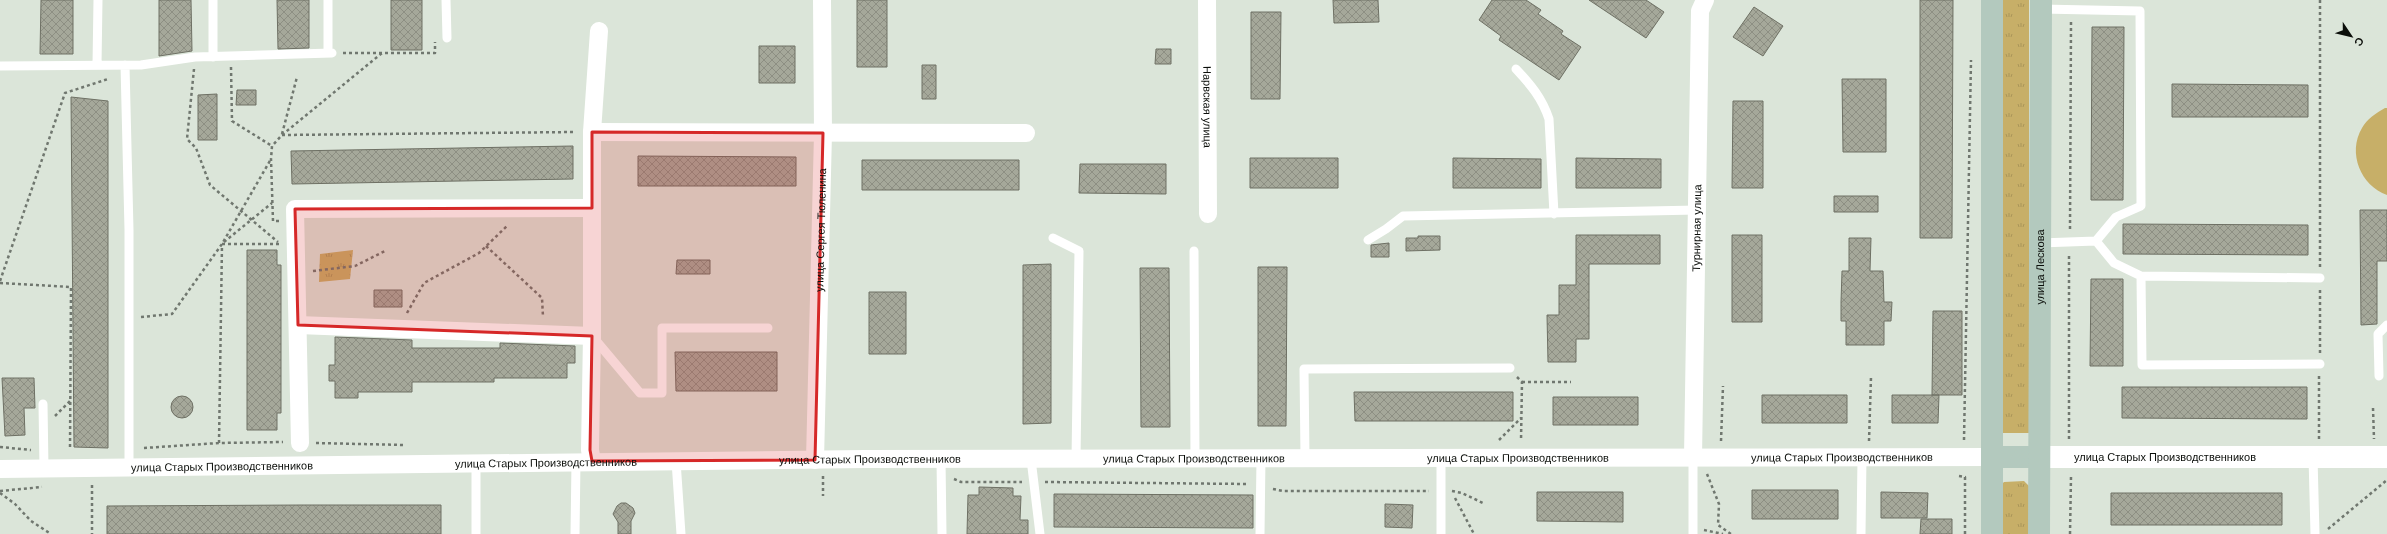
<svg xmlns="http://www.w3.org/2000/svg" width="2387" height="534" viewBox="0 0 2387 534" font-family="Arial,sans-serif">
	<defs>
		<pattern id="grass-tufts" width="24" height="20" patternUnits="userSpaceOnUse"><rect width="24" height="20" fill="#c7af68"/><path d="M3 7l-1-3M5 7V3M7 7l1-3M15 17l-1-3M17 17v-4M19 17l1-3" fill="none" stroke="#aa9559"/></pattern>
		<pattern id="building-cross-hatch" width="8" height="8" patternUnits="userSpaceOnUse"><rect width="8" height="8" fill="#a5a89a"/><path d="M0 0l8 8M0 8l8-8" fill="none" stroke="#8d8f83"/></pattern>
	</defs>
	<rect width="100%" height="100%" fill="#dbe5d9"/>
	<!-- grass -->
	<path fill="url(#grass-tufts)" d="M2000 0H2029V433H1998Z
		M353 250 350 279 319 282 320 254Z
		M2024 481 2029 486V534H2000V486L2004 482Z"/>
	<!-- pitch -->
	<path fill="#c7af68" d="M2385 108H2387V195C2361 186 2347 153 2362 128 2367 119 2376 113 2385 108Z"/>
	<!-- building -->
	<path fill="url(#building-cross-hatch)" stroke="#6e7064" d="M41 0H73V54H40Z
		M159 0H191L192 51 159 56Z
		M277 0H309V48L278 49Z
		M391 0H422V50H391Z
		M857 0H887V67H857Z
		M1333 0H1378L1379 22 1334 23Z
		M1492 0H1526L1541 10 1538 14 1563 31 1561 34 1581 47 1559 80 1499 40 1501 36 1479 20Z
		M1589 0H1646L1664 12 1646 38Z
		M1920 0H1953L1952 238H1920Z
		M1754 7 1783 26 1763 56 1733 37Z
		M1251 12H1281L1280 99H1251Z
		M2092 27H2124L2123 200H2091Z
		M759 46H795V83H759Z
		M1156 49H1171V64H1155Z
		M922 65H936V99H922Z
		M1842 79H1886V152H1843Z
		M2172 84 2308 85V117H2172Z
		M237 90H256V105H236Z
		M217 94V140H198V95Z
		M71 97 108 101V448L74 447Z
		M1733 101H1763V188H1732Z
		M573 146V179L292 184 291 151Z
		M638 156 796 157V186H638Z
		M1250 158H1338V188H1250Z
		M1453 158 1541 159V188H1453Z
		M1576 158 1661 159V188H1576Z
		M862 160H1019V190H862Z
		M1080 164H1166V194L1079 193Z
		M1834 196H1878V212H1834Z
		M2360 210H2387V261H2377V324L2361 325Z
		M2123 224 2308 225V255L2123 254Z
		M1576 235H1660V264H1589V339H1576V362H1548L1547 315H1559V285H1576Z
		M1732 235H1762V322H1732Z
		M1418 236H1440V250L1406 251V238H1418Z
		M1849 238H1871L1870 271H1883L1884 302H1892L1891 321H1884V345H1846V321H1841V302L1842 271H1849Z
		M1389 243V257H1371V245Z
		M247 250H277V265H281V413H277V430H247Z
		M677 260H710V274H676Z
		M1051 264V423L1023 424V265Z
		M1258 267H1287L1286 426H1258Z
		M1140 268H1169L1170 427H1141Z
		M2091 279H2123V366H2090Z
		M374 290H402V307H374Z
		M869 292H906V354H869Z
		M1933 311H1962V395H1932Z
		M335 337 412 340V348H500V343L575 346V363H567V378H494V382H412V392H358V398H335V381H329V365H335Z
		M675 352H777V391H676Z
		M2 378H34L35 408H24L25 435 5 436Z
		M2122 387H2307V419L2122 418Z
		M1354 392H1513V421H1355Z
		M1762 395H1847V423H1762Z
		M1892 395H1939L1938 423H1892Z
		M171 407a11 11 0 1 1 22 0a11 11 0 1 1-22 0Z
		M1553 397H1638V425H1553Z
		M979 487 1013 488V496H1021L1020 520H1028V534H967L968 495H979Z
		M1752 490H1838V519H1752Z
		M1537 492H1623V522L1537 521Z
		M1881 492 1928 493 1927 518H1881Z
		M2111 493H2282V525H2111Z
		M1054 494 1253 495V528L1054 527Z
		M621 503H626L633 508 635 513 631 521V534H618V522L613 514 617 506Z
		M1385 504 1413 505 1412 528 1385 527Z
		M303 505H441V534H107V506Z
		M1921 519H1952V534H1920Z"/>
	<g fill="none" stroke-linecap="round" stroke-linejoin="round">
		<!-- path -->
		<path stroke="#70776f" stroke-width="2.5" stroke-dasharray="3 3" stroke-linecap="butt" d="M343 53H435V42
			M231 67 232 121 272 146
			M194 69 187 139 196 148 210 185 278 242
			M282 134 297 77
			M282 135 575 132
			M279 221H273L271 159 272 146 282 135 382 53
			M2070 229 2071 22
			M224 242 272 203
			M222 244H279
			M486 246 542 298 543 317
			M2320 267V0
			M313 271 355 266 385 251
			M0 281 65 93 108 79
			M0 283 71 287 70 450
			M407 313 424 283 479 253 508 225
			M141 317 172 314 222 244 271 159
			M2320 353V290
			M1517 377 1522 382 1521 441
			M1522 382H1571
			M2373 408 2374 439
			M55 416 71 400
			M2069 439V254
			M2319 439V376
			M1499 440 1521 418
			M1964 440 1971 60
			M1721 441 1723 386
			M1869 441 1871 377
			M219 443 222 244
			M316 443 405 445
			M0 447 31 450
			M144 448 219 443 283 442
			M1707 474 1719 504 1718 525 1731 534
			M823 476V496
			M1959 476 1965 477V534
			M954 479 961 482H1022
			M1045 482 1248 484
			M92 485V534
			M1273 489 1283 491H1429
			M0 491 42 487
			M1452 491 1462 493 1485 504
			M0 493 15 504 31 521 51 534
			M1455 498 1474 534
			M2328 529 2387 480
			M1704 530 1723 534
			M2070 534 2071 477"/>
		<!-- service -->
		<path stroke="#fff" stroke-width="9" d="M446 0 447 38
			M328 53V0
			M213 57V0
			M97 65 98 0
			M125 65 129 230V467
			M0 66 141 65 195 57 332 53
			M1516 69C1531 85 1542 98 1549 119L1554 214
			M1053 238 1079 251 1076 459
			M1368 240 1386 229 1403 216 1697 210
			M2096 241 2114 263 2141 276 2320 278
			M2040 243 2096 241 2116 217 2141 206 2140 11 2041 9
			M1194 251 1195 459
			M2141 276 2142 365 2320 364
			M593 337 640 393H662V328H768
			M2379 376 2378 334 2387 325
			M43 404 44 468
			M2313 457 2315 534
			M1305 458 1304 369 1510 368
			M941 459 942 534
			M1031 459 1040 534
			M676 461 681 534
			M476 463V534
			M575 534 576 462
			M1260 534 1261 458
			M1441 534V458
			M1693 534V458
			M1861 534 1862 457"/>
		<!-- minor -->
		<g stroke="#fff" stroke-width="18">
			<path id="s1" d="M1207 0 1208 214"/>
			<path d="M592 132 1026 133"/>
			<path d="M298 325 592 336"/>
			<path d="M300 443 295 209 592 208"/>
			<path id="s2" d="M1693 458 1700 11 1705 0"/>
			<path id="s3" d="M815 460 823 133 822 0"/>
			<path d="M592 461 590 450 592 336V132L599 31"/>
			<path id="s4" d="M0 469 865 459 1992 457"/>
		</g>
		<!-- tertiary -->
		<path stroke="#fff" stroke-width="22" id="s5" d="M2039 457H2387"/>
		<!-- secondary -->
		<g stroke="#b3c9be" stroke-width="22">
			<path d="M1992 457H2039"/>
			<path d="M1992 534V0"/>
			<path id="s6" d="M2039 534 2041 0"/>
		</g>
	</g>
	<!-- marked area -->
	<path fill="#d62828" fill-opacity="0.2" stroke="#d62828" stroke-width="3" stroke-linejoin="round" d="M592 132 823 133 815 460 592 461 590 450 592 336 298 325 295 209 592 208Z"/>
	<g text-anchor="middle" stroke-width="3" stroke-linejoin="round" paint-order="stroke">
		<!-- street labels -->
		<g font-size="11" fill="#0b0e0a" stroke="#dbe5d9">
			<text dy="4" stroke="none"><textPath href="#s1" startOffset="107">Нарвская улица</textPath></text>
			<text dy="4" stroke="none"><textPath href="#s2" startOffset="230">Турнирная улица</textPath></text>
			<text dy="4" stroke="none"><textPath href="#s3" startOffset="230">улица Сергея Тюленина</textPath></text>
			<text dy="4" stroke="none"><textPath href="#s6" startOffset="267">улица Лескова</textPath></text>
			<text dy="4" stroke="none"><textPath href="#s4" startOffset="1842">улица Старых Производственников</textPath></text>
			<text dy="4" stroke="none"><textPath href="#s5" startOffset="126">улица Старых Производственников</textPath></text>
			<text dy="4" stroke="none"><textPath href="#s4" startOffset="1518">улица Старых Производственников</textPath></text>
			<text dy="4" stroke="none"><textPath href="#s4" startOffset="870">улица Старых Производственников</textPath></text>
			<text dy="4" stroke="none"><textPath href="#s4" startOffset="1194">улица Старых Производственников</textPath></text>
			<text dy="4" stroke="none"><textPath href="#s4" startOffset="546">улица Старых Производственников</textPath></text>
			<text dy="4" stroke="none"><textPath href="#s4" startOffset="222">улица Старых Производственников</textPath></text>
		</g>
	</g>
	<!-- north arrow -->
	<g transform="translate(2351 36) rotate(125)" stroke="#dbe5d9" stroke-width="3" paint-order="stroke">
	<path d="M0-3L7 15L0 10L-7 15Z" fill="#0b0e0a"/>
	<text y="-6" font-size="11" font-weight="bold" text-anchor="middle" fill="#0b0e0a">С</text>
	</g>
</svg>
